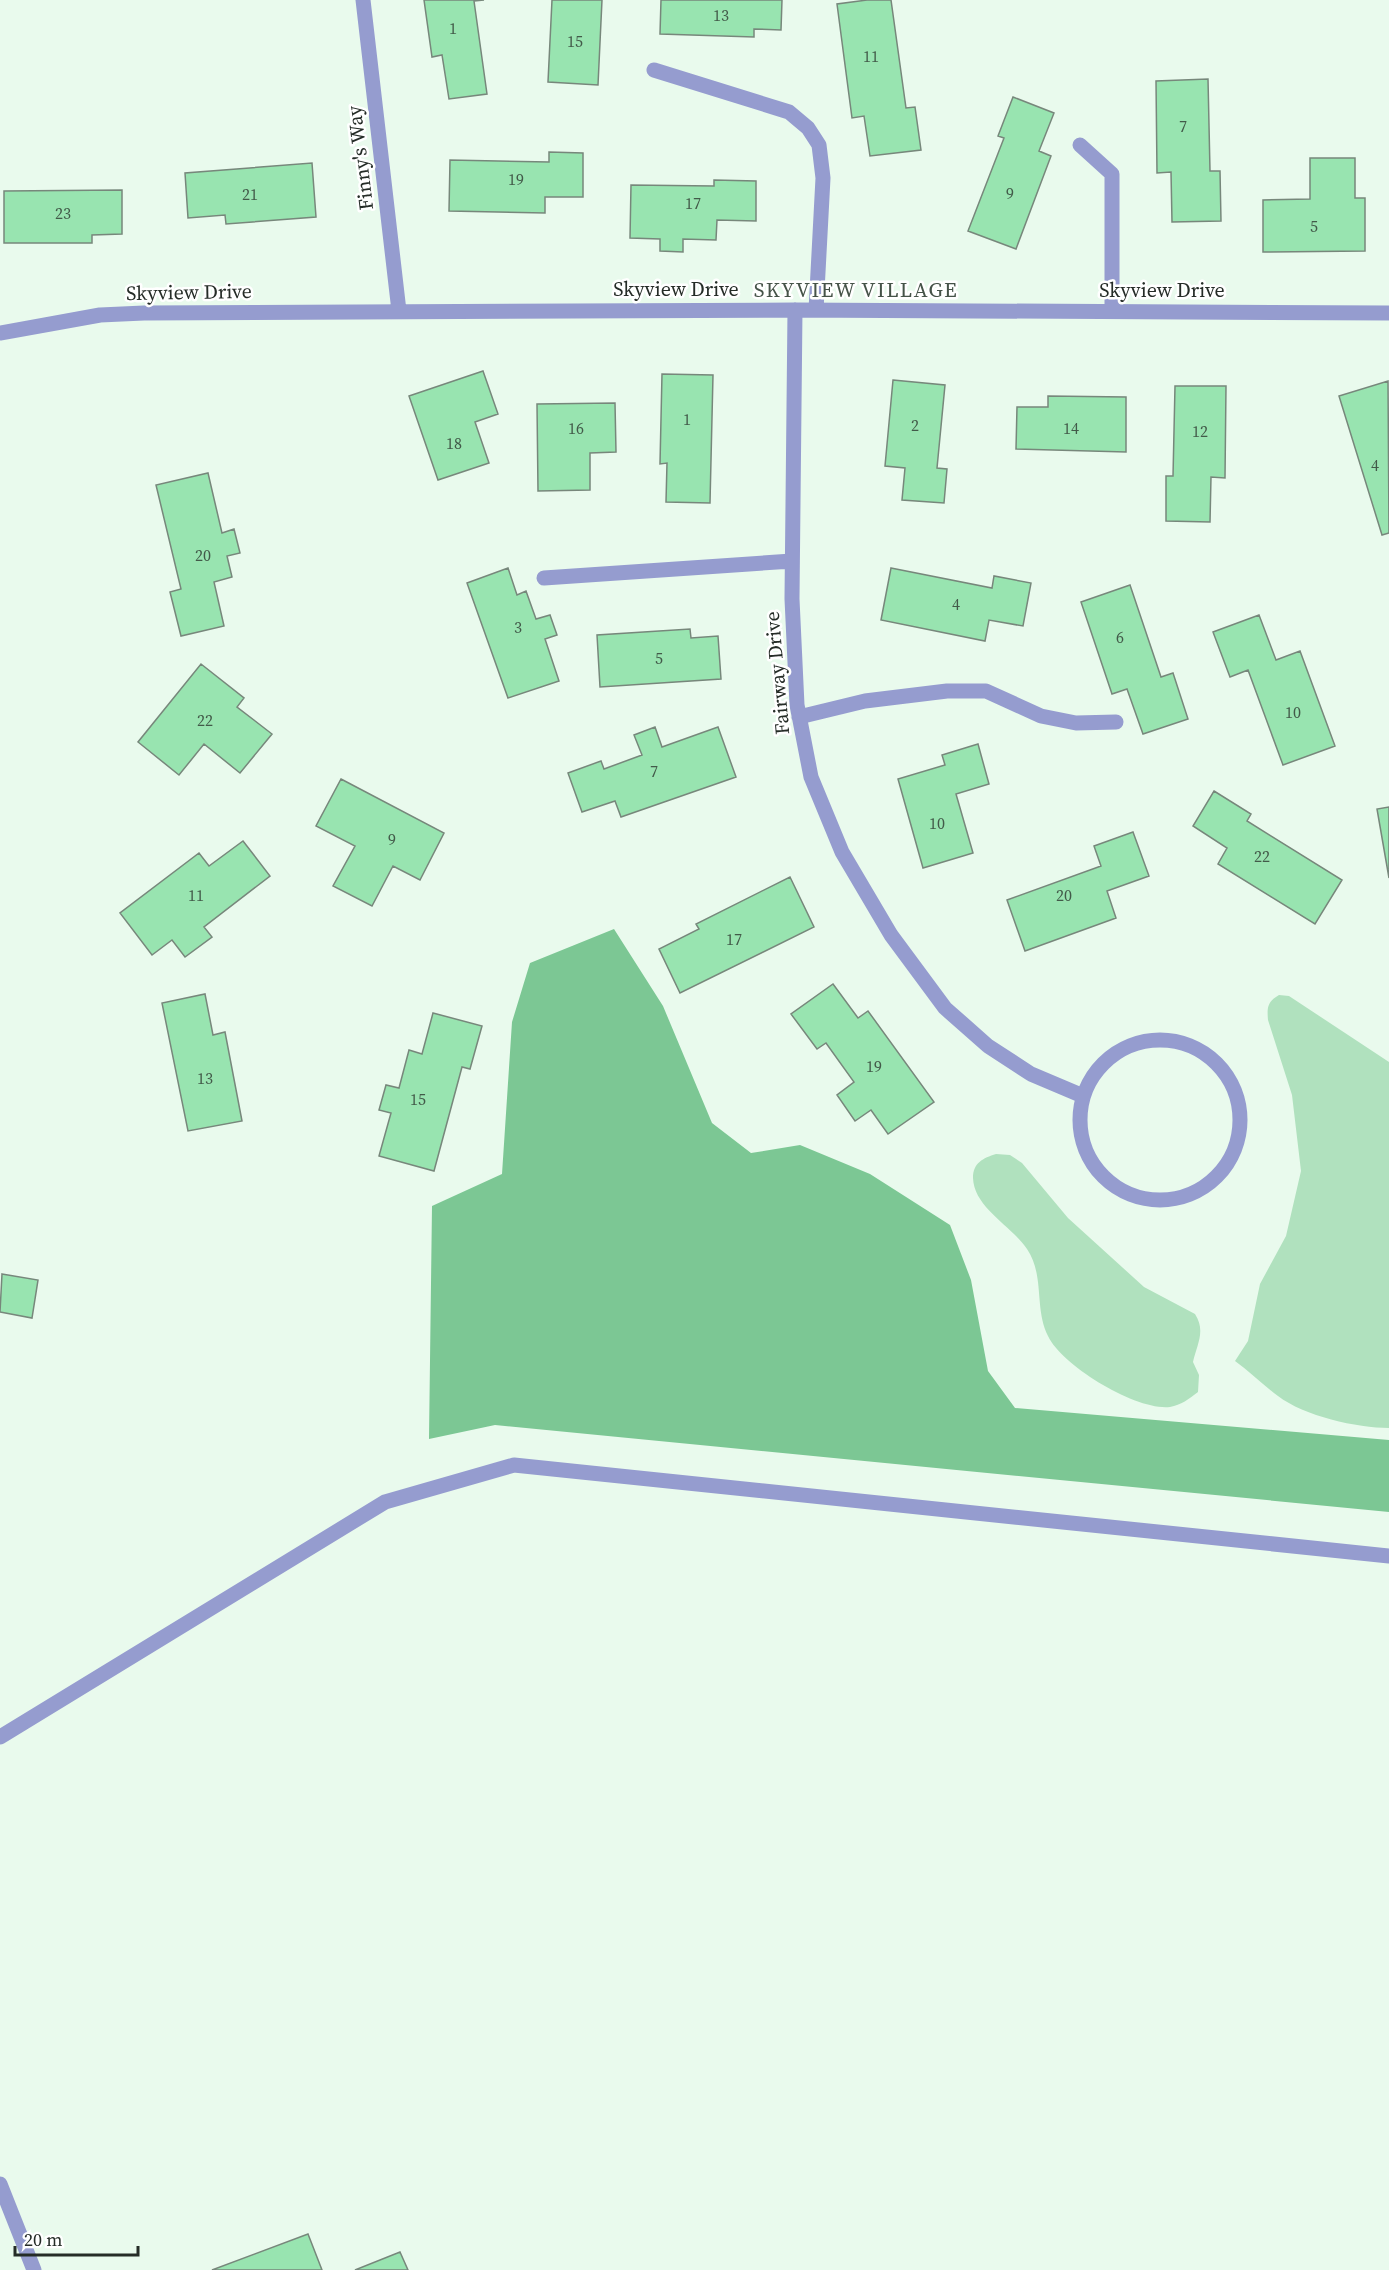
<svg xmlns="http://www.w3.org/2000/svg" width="1389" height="2270" viewBox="0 0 1389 2270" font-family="'Source Serif 4',serif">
	<rect width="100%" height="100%" fill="#e9faed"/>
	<!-- green -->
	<path fill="#b0e1be" d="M1279 995 1289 996 1389 1062V1428C1357 1428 1304 1416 1278 1396 1263 1385 1250 1372 1235 1361L1248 1341 1260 1284 1286 1236 1301 1171 1292 1095 1268 1020C1267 1008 1267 1002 1279 995Z
		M996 1154 1010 1155 1022 1163 1068 1218 1144 1287 1195 1314C1206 1331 1197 1344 1193 1362L1199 1375 1198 1392C1189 1399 1181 1405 1170 1407 1137 1411 1062 1366 1048 1336 1034 1308 1045 1276 1027 1249 1012 1226 974 1208 973 1178 973 1163 983 1158 996 1154Z"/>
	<!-- forest -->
	<path fill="#7cc794" d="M614 929 663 1006 712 1123 751 1153 800 1145 870 1174 950 1225 971 1280 988 1371 1015 1408 1389 1440V1512L495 1425 429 1439 432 1206 502 1174 512 1022 530 963Z"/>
	<!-- building -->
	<path fill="#98e4b0" stroke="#77877b" stroke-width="1.5" d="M424 0H484L474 1 487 94 449 99 442 55 432 57Z
		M552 0H602L598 85 548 82Z
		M661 0H782L781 30 754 29V37L660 34Z
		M867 0H891L906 108 915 107 921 150 870 156 864 116 852 118 837 4Z
		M1208 79 1210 171H1220L1221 221 1172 222 1171 172 1157 173 1156 81Z
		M1013 97 1054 113 1039 151 1051 156 1016 249 968 231 1004 138 998 136Z
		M549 152 583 153V197H545V213L449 211 450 160 549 162Z
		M1310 158H1355V198H1365V251L1263 252V200L1310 199Z
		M312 163 316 217 226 224 225 215 188 218 185 173Z
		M714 180 756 181V221L717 220 716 240 683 239V252L660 251V239L630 238 631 185 714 186Z
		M122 190V234L92 235V243H4V191Z
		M483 371 498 414 475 422 489 463 438 480 409 396Z
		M662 374 713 375 710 503 666 502 667 463 660 464Z
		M893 380 945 385 937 468 947 469 944 503 902 500 905 468 885 466Z
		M1388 381 1389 533 1382 535 1339 396Z
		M1175 386H1226L1225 478 1211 477 1210 522 1166 521V476H1173Z
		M1048 396 1126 397V452L1016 449 1017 407H1048Z
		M615 403 616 452 590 453V490L538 491 537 404Z
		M208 473 222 533 234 529 240 553 227 556 232 577 214 582 224 626 181 636 170 592 181 589 156 485Z
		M508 568 517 595 526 591 536 619 550 615 557 635 545 639 559 681 508 698 467 583Z
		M891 568 992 588 994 576 1031 583 1023 626 989 620 985 641 881 620Z
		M1130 585 1161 677 1173 673 1188 719 1143 734 1127 689 1112 694 1081 602Z
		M1259 615 1276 660 1300 651 1335 746 1283 765 1248 670 1230 677 1213 632Z
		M690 629 691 638 718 636 721 679 600 687 597 635Z
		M201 664 244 698 237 707 272 734 240 773 204 744 179 775 138 742Z
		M655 727 662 747 718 727 736 777 621 817 615 801 582 812 568 773 601 761 604 769 642 755 634 735Z
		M978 744 989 784 956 794 973 853 923 868 898 779 945 765 942 755Z
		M341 779 444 833 420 880 393 866 372 906 333 886 355 846 316 826Z
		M1214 791 1251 814 1247 821 1342 880 1315 924 1218 864 1227 848 1193 826Z
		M1389 807V878L1377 809Z
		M1133 832 1149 876 1107 891 1116 918 1025 951 1007 900 1101 866 1094 846Z
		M243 841 270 876 204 927 212 937 185 957 172 940 152 955 120 913 199 853 209 866Z
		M790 877 814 927 680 993 659 949 699 929 696 924Z
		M833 984 858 1018 868 1011 934 1102 888 1134 871 1110 855 1121 837 1095 854 1082 826 1043 817 1049 791 1014Z
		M205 994 213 1035 225 1032 242 1121 188 1131 162 1003Z
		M433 1013 482 1026 470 1069 462 1067 434 1171 379 1156 391 1113 379 1110 386 1085 399 1088 409 1050 422 1054Z
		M2 1274 38 1280 32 1318 0 1312Z
		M308 2234 322 2270H212Z
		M400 2252 408 2270H355Z"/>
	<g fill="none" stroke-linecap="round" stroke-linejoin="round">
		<!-- minor -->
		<path stroke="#959ccf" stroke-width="15" d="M363 0 399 311
			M654 70 789 112 808 128 819 145 823 178 816 310
			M1080 145 1112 174V310
			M795 310 792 599 797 705 811 777 842 852 891 935 945 1008 988 1046 1031 1074 1083 1096
			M0 333 100 315 144 313 795 310 1389 313
			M544 578 792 561
			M799 717 865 701 947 691H986L1041 716 1076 723 1116 722
			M1080 1120a80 80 0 1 1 160 0a80 80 0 1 1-160 0Z
			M0 1737 385 1502 514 1465 1389 1556
			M0 2184 34 2270"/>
	</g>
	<g text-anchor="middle" stroke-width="5" stroke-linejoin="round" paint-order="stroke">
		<!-- number labels -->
		<g font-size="16" fill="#425a49">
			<text x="721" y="21">13</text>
			<text x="453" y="34">1</text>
			<text x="575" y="47">15</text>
			<text x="871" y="62">11</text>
			<text x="1183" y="132">7</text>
			<text x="516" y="185">19</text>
			<text x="1010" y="199">9</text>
			<text x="250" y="200">21</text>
			<text x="693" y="209">17</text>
			<text x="63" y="219">23</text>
			<text x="1314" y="232">5</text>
			<text x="687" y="425">1</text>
			<text x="915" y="431">2</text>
			<text x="576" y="434">16</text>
			<text x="1071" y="434">14</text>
			<text x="1200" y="437">12</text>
			<text x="454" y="449">18</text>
			<text x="1375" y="471">4</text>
			<text x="203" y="561">20</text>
			<text x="956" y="610">4</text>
			<text x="518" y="633">3</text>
			<text x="1120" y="643">6</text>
			<text x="659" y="664">5</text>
			<text x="1293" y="718">10</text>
			<text x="205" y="726">22</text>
			<text x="654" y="777">7</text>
			<text x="937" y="829">10</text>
			<text x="392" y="845">9</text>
			<text x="1262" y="862">22</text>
			<text x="196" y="901">11</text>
			<text x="1064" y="901">20</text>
			<text x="734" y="945">17</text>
			<text x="874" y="1072">19</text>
			<text x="205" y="1084">13</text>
			<text x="418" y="1105">15</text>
		</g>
		<!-- street labels -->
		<g font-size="20" fill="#252c27" stroke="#fff">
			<text transform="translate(360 158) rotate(-97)" y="7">Finny's Way</text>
			<text x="676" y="296">Skyview Drive</text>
			<text x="1162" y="297">Skyview Drive</text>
			<text transform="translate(189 292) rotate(-1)" y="7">Skyview Drive</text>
			<text transform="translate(777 673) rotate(-95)" y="7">Fairway Drive</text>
		</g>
		<!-- neighbourhood labels -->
		<g font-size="21" letter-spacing="1.5" fill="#455348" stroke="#fff">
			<text x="856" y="297">SKYVIEW VILLAGE</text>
		</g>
	</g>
	<!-- scale -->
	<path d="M15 2246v9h123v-9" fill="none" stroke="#252c27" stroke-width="3"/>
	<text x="24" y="2246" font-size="18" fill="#252c27" stroke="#ffffff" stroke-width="4.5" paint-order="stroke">20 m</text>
</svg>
